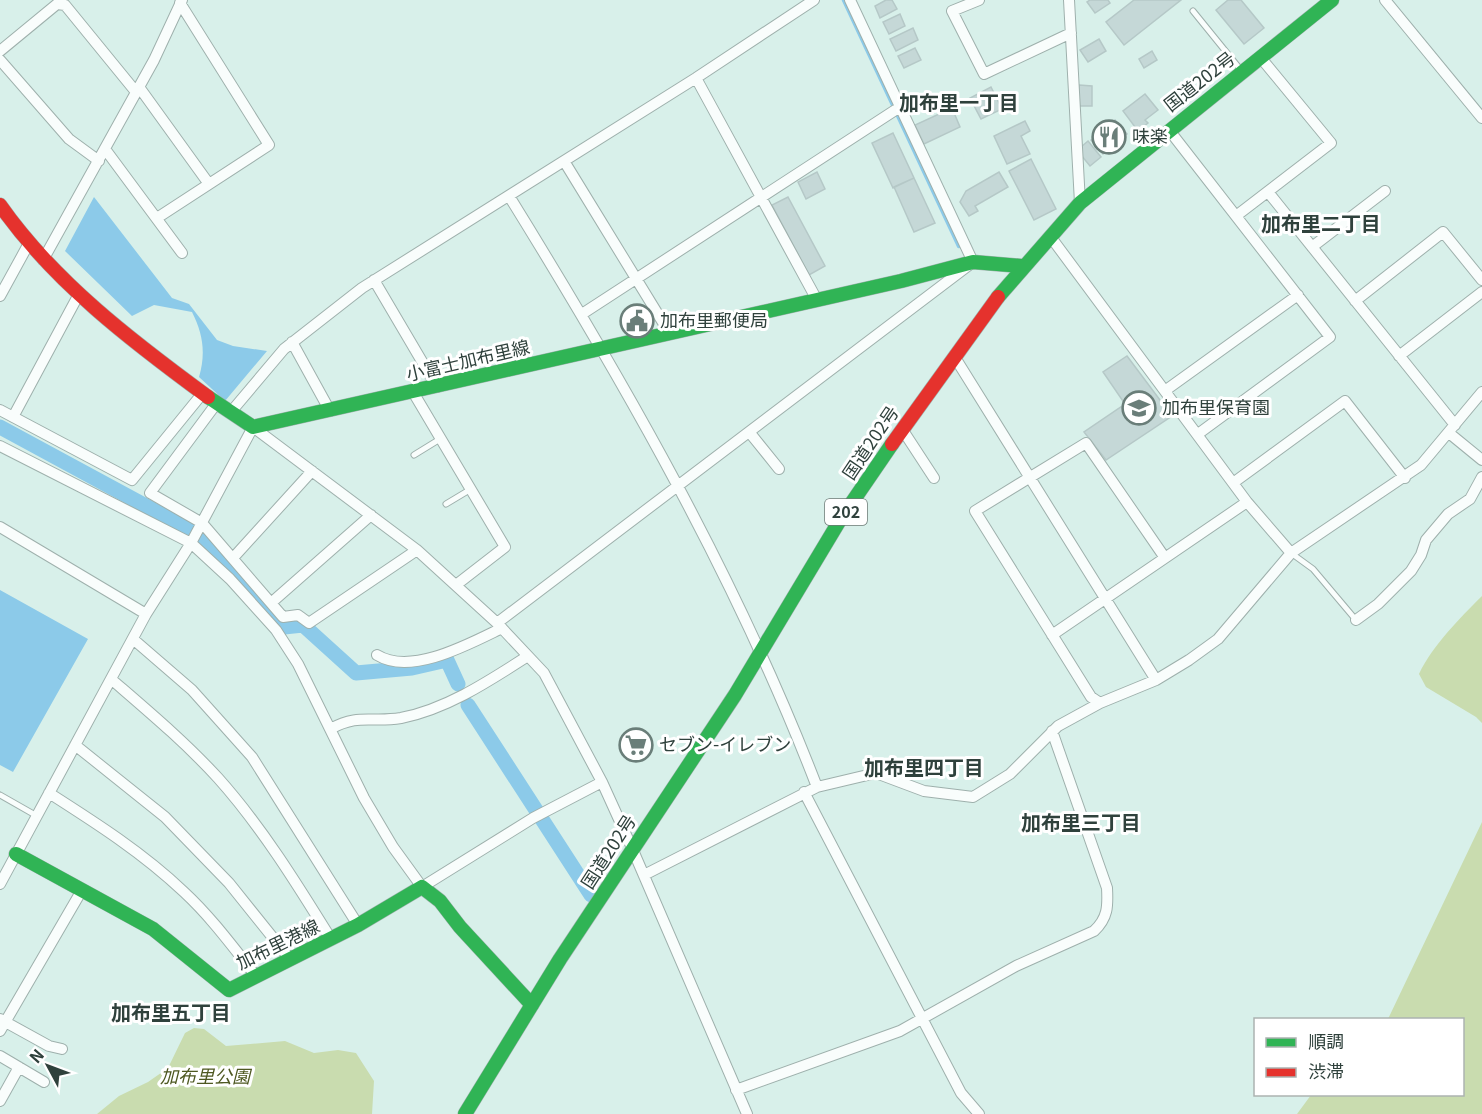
<svg xmlns="http://www.w3.org/2000/svg" width="1482" height="1114" viewBox="0 0 1482 1114" font-family="Georgia,'Noto Sans JP',serif">
	<rect width="100%" height="100%" fill="#d8f0ea"/>
	<!-- green -->
	<path fill="#c9dcaf" d="M1482 596V723L1476 717 1426 687 1419 674C1433 645 1459 619 1482 596Z
		M1482 822V1114H1297L1311 1095 1462 1094V1020L1388 1019Z
		M194 1028 204 1029 226 1046 285 1041 314 1053 338 1050 356 1053 374 1081 372 1114H97L119 1096 148 1082 168 1068 185 1033Z"/>
	<!-- water -->
	<path fill="#8ccae9" d="M94 197 172 298 189 304 217 340 233 346 267 351 225 401 199 377C206 353 203 334 192 312L154 305 132 316 65 251Z
		M0 590 88 639 13 772 0 765Z"/>
	<g fill="none" stroke-linecap="round" stroke-linejoin="round">
		<!-- stream -->
		<path stroke="#8ccae9" stroke-width="4.5" d="M844 0 959 246"/>
		<!-- canal -->
		<path stroke="#8ccae9" stroke-width="15" d="M0 427 205 538 284 627 303 625 356 673 412 668 447 660 458 684
			M468 705 591 895"/>
	</g>
	<!-- building -->
	<path fill="#c5d8d7" stroke="#b5c8c7" stroke-width="1.5" d="M886 0H892L897 9 880 18 875 6Z
		M1090 0H1108L1110 3 1095 13 1087 2Z
		M1134 0H1181L1124 45 1106 22Z
		M1228 0H1241L1264 28 1244 44 1216 10Z
		M900 14 905 26 889 34 883 22Z
		M913 28 918 40 896 51 890 39Z
		M1099 39 1106 51 1088 62 1080 50Z
		M915 48 921 60 904 68 898 56Z
		M1152 51 1157 60 1144 68 1139 59Z
		M1079 85 1092 86V106H1079Z
		M991 87 1002 109 981 119 970 98Z
		M1145 94 1158 110 1145 120 1148 123 1138 131 1123 111Z
		M952 108 960 127 924 144 915 125Z
		M1115 120 1127 134 1103 154 1091 140Z
		M1025 121 1030 131 1021 136 1030 154 1007 164 994 136Z
		M893 133 914 178 893 188 872 143Z
		M1088 141 1101 157 1090 166 1081 155V147Z
		M1031 159 1056 209 1034 220 1009 171Z
		M817 172 825 189 806 199 798 182Z
		M999 172 1008 187 975 206 978 211 969 216 960 202 966 191Z
		M914 178 935 223 914 232 894 187Z
		M788 197 825 266 809 275 772 205Z
		M1127 356 1172 416 1106 460 1084 432 1125 404 1103 372Z"/>
	<g fill="none" stroke-linecap="round" stroke-linejoin="round">
		<!-- lane casing -->
		<g stroke="#9eb0ac" stroke-width="7">
			<path id="lane" d="M1193 11 1240 69
				M414 455 440 439
				M446 504 471 489
				M1291 553 1313 569 1356 620
				M0 795 37 816"/>
		</g>
		<!-- street casing -->
		<g stroke="#9eb0ac" stroke-width="12">
			<path id="street" d="M979 0 952 11 984 74 1071 33
				M1069 0 1080 203
				M1385 0 1482 118
				M0 51 57 4 65 5 136 92
				M0 60 69 139 99 161
				M696 78 817 300
				M139 87 209 184
				M1169 130 1330 337 1198 434
				M105 149 182 253
				M564 161 670 334
				M1268 192 1455 425
				M509 196C626 385 737 579 817 787
				M1236 216 1331 143 1261 58
				M157 218 269 145 180 3
				M1050 236 1247 502 1291 553
				M1312 247 1385 191
				M43 260 154 60 182 0
				M374 280 437 387
				M0 296 28 245
				M1355 301 1443 232 1482 280
				M582 314 900 107
				M292 342 330 411
				M954 356 1156 680
				M1399 356 1482 292
				M1166 390 1298 295
				M413 392 505 547 456 585
				M216 404 150 493 202 523 283 617 298 615 309 623 417 550
				M0 410 132 480 202 394
				M230 413 284 349 362 288 696 78 814 0
				M13 417 79 294
				M902 429 934 478
				M750 433 779 469
				M1449 433 1482 460
				M0 446 191 543 230 579 276 630 298 664 364 798 393 847 422 887 533 818 602 782
				M1233 483 1345 401 1405 478
				M0 527 146 614
				M233 558 312 471
				M271 603 371 515
				M1356 620 1378 604 1411 571 1421 555 1426 540 1448 514 1470 499 1482 477
				M497 623 973 262 850 0
				M1052 635 1247 502
				M133 639 192 690 252 757 358 925
				M377 655C411 676 469 644 502 628
				M111 679C148 711 185 742 218 778 261 826 297 884 331 939
				M1100 703 1091 697 975 511 1086 443 1165 558
				M330 729C360 713 370 723 401 718 447 709 489 681 528 656
				M75 745 165 817 229 883 290 959
				M804 792 961 1093 979 1114
				M49 793C96 823 143 853 184 892 211 917 233 947 256 976
				M644 875 817 787 876 773 924 791 973 797 1010 774 1058 726 1100 703 1156 680 1189 660 1218 639 1291 553 1421 465 1482 392
				M0 884 146 614 191 543 253 427 417 550 497 623 544 673 602 782 632 848 747 1114
				M0 1019 49 1046 62 1049
				M0 1031 82 890
				M0 1056 44 1082
				M736 1090 900 1031 1016 966 1094 931C1108 918 1108 906 1107 888L1052 731
				M0 1101 19 1067"/>
		</g>
		<!-- fast casing -->
		<g stroke="#9eb0ac" stroke-width="15">
			<path id="fast" d="M998 297 1080 203 1332 0
				M208 397 253 427 901 281 973 262 1021 266
				M16 854 153 929 229 990 358 925 422 887 440 901 460 927 532 1005
				M465 1114 560 959 735 695 840 520 892 444"/>
		</g>
		<!-- jam casing -->
		<g stroke="#9eb0ac" stroke-width="15">
			<path id="jam" d="M0 205C54 282 133 342 208 397
				M892 444 998 297"/>
		</g>
		<!-- lane -->
		<use href="#lane" stroke="#f9fdfc" stroke-width="5"/>
		<!-- street -->
		<use href="#street" stroke="#f9fdfc" stroke-width="10"/>
		<!-- fast -->
		<use href="#fast" stroke="#30b455" stroke-width="14"/>
		<!-- jam -->
		<use href="#jam" stroke="#e5322d" stroke-width="14"/>
	</g>
	<!-- icons -->
	<defs>
		<g id="restaurant-ring" transform="scale(1.725)"><circle r="9.5" fill="#fff" stroke="#6a7e79" stroke-width="1.5"/><path d="M-5-6h1v4h1v-4h1v4h1v-4h1v5L-1.5 .5V6h-2V.5L-5-1ZM5-6V6H3V1.5H1.5Q1.5-4 5-6Z" fill="#6a7e79"/></g>
		<g id="civic-ring" transform="scale(1.725)"><circle r="9.5" fill="#fff" stroke="#6a7e79" stroke-width="1.5"/><path d="M-.6-6.5H3V-4.5H.6V-3L4-1V1h2V6H-6V1h2V-1L-.6-3ZM-1.2 2.5V6h2.4V2.5Z" fill="#6a7e79"/></g>
		<g id="school-ring" transform="scale(1.725)"><circle r="9.5" fill="#fff" stroke="#6a7e79" stroke-width="1.5"/><path d="M0-5L7-2L0 1L-7-2ZM-4 1L0 2.5L4 1V4Q0 6-4 4Z" fill="#6a7e79"/></g>
		<g id="supermarket-ring" transform="scale(1.725)"><circle r="9.5" fill="#fff" stroke="#6a7e79" stroke-width="1.5"/><path d="M-6-5.5h2.5l.6 2H6L4.5 2H-2.5L-4.4-4H-6ZM-1.5 3.2a1.3 1.3 0 1 0 .1 0ZM3 3.2a1.3 1.3 0 1 0 .1 0Z" fill="#6a7e79"/></g>
	</defs>
	<g fill-rule="evenodd">
		<use href="#restaurant-ring" x="1109" y="137"/>
		<use href="#civic-ring" x="637" y="321"/>
		<use href="#school-ring" x="1139" y="408"/>
		<use href="#supermarket-ring" x="636" y="745"/>
	</g>
	<g text-anchor="middle" stroke-width="6" stroke-linejoin="round" paint-order="stroke">
		<!-- shield labels -->
		<rect fill="#fff" stroke="#6d7a76" stroke-width="1.5" x="825" y="499" width="42" height="26" rx="4.5"/>
		<g font-size="16" font-weight="bold" fill="#2f413c">
			<text x="846" y="518">202</text>
		</g>
		<!-- street labels -->
		<g font-size="18" fill="#2f413c" stroke="#fff">
			<text transform="translate(1200 82) rotate(-38)" y="6">国道202号</text>
			<text transform="translate(468 361) rotate(-13)" y="6">小富士加布里線</text>
			<text transform="translate(871 443) rotate(-56)" y="6">国道202号</text>
			<text transform="translate(609 852) rotate(-57)" y="6">国道202号</text>
			<text transform="translate(278 945) rotate(-26)" y="6">加布里港線</text>
		</g>
		<!-- poi labels -->
		<g font-size="18" fill="#2f413c" stroke="#fff" text-anchor="start">
			<text x="1132" y="143">味楽</text>
			<text x="660" y="327">加布里郵便局</text>
			<text x="1162" y="414">加布里保育園</text>
			<text x="659" y="751">セブン-イレブン</text>
		</g>
		<!-- park labels -->
		<g font-size="18" font-style="italic" fill="#4e5821" stroke="#fff">
			<text x="205" y="1083">加布里公園</text>
		</g>
		<!-- neighbourhood labels -->
		<g font-size="20" font-weight="bold" fill="#2f413c" stroke="#fff">
			<text x="959" y="110">加布里一丁目</text>
			<text x="1321" y="231">加布里二丁目</text>
			<text x="924" y="775">加布里四丁目</text>
			<text x="1081" y="830">加布里三丁目</text>
			<text x="171" y="1020">加布里五丁目</text>
		</g>
	</g>
	<!-- legend -->
	<rect x="1254" y="1018" width="210" height="78" fill="#ffffff" stroke="#acb3b1" stroke-width="1.5"/>
	<rect x="1266" y="1038" width="30" height="9" fill="#30b455" stroke="#acb3b1" stroke-width="1.5"/>
	<text x="1308" y="1048" font-size="18" fill="#2f413c">順調</text>
	<rect x="1266" y="1068" width="30" height="9" fill="#e5322d" stroke="#acb3b1" stroke-width="1.5"/>
	<text x="1308" y="1078" font-size="18" fill="#2f413c">渋滞</text>
	<!-- north arrow -->
	<g transform="translate(48 1066) rotate(311)" stroke="#ffffff" stroke-width="4.5" paint-order="stroke">
	<path d="M0-4.5L10 22L0 15L-10 22Z" fill="#2f413c"/>
	<text y="-9" font-size="16" font-weight="bold" text-anchor="middle" fill="#2f413c">N</text>
	</g>
</svg>
